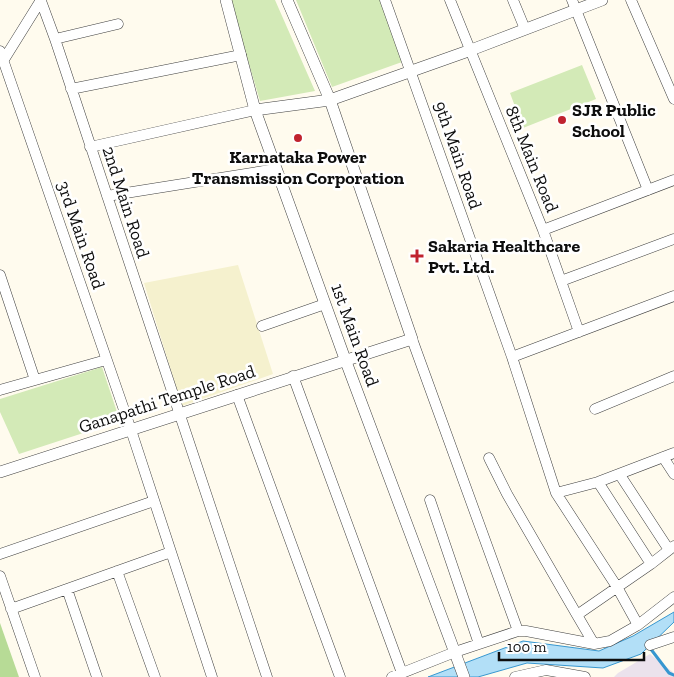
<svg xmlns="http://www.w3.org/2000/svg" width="674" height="677" viewBox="0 0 674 677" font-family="'Zilla Slab',serif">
	<rect width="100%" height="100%" fill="#fffbee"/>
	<!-- industrial -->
	<path fill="#ebe2ec" d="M650 654 674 673V677H614L618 673Z"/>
	<!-- farmland -->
	<path fill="#f5f1ce" d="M238 265 273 374 182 406 144 283Z"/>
	<!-- green -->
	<path fill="#d3eab7" d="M230 0H275L315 91 260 101Z
		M296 0H380L402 62 332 87Z
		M582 65 596 99 523 128 510 93Z
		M102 367 120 421 19 454 0 412V399Z"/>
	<!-- forest -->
	<path fill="#b7db96" d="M0 623 19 677H0Z"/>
	<!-- water -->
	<path fill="#b2dff7" stroke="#3797d0" d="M674 612V622L641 654 603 668 527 663 478 677H428L523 641 599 651 633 636Z"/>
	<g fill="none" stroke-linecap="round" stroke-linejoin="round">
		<!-- stream -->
		<path stroke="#3797d0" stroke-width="3" d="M650 648 669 673 674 675"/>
		<!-- minor casing -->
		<g stroke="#404040" stroke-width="11">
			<path id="minor" d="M385 0 512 357 556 493 617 587 638 625
				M450 0 543 230 579 332
				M513 0 525 29
				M572 0 648 190
				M631 0 674 99
				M41 1 55 39 267 677
				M55 39 118 24
				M0 51 131 430 212 677
				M3 61 41 0
				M71 89 241 55
				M90 147 255 110
				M107 196 276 169
				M543 230 674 180
				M0 275 35 380
				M561 281 674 239
				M262 326 325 304
				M412 339 518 631
				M512 357 674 296
				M293 376 402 673
				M0 390 106 360
				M237 395 340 677
				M595 409 674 376
				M663 457 674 474
				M489 458 507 494 577 615 651 564 674 546
				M620 475 669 550
				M598 482 651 564
				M556 493 598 482 674 453
				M430 500 479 644
				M0 554 154 501
				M117 571 155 677
				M0 576 35 677
				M67 589 97 677
				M11 609 171 552
				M594 644 610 641 638 625 674 597
				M650 645 674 637
				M392 677 455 652 518 631H526L594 644 577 615
				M515 677 546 670 585 677"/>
		</g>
		<!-- tertiary casing -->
		<g stroke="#404040" stroke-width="12">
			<path id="tertiary" d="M226 0 255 110 345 359 464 677
				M255 110 330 100 471 50 602 0
				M0 472 412 339 330 100 287 0"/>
		</g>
		<!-- minor -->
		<use href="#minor" stroke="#fff" stroke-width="10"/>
		<!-- tertiary -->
		<use href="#tertiary" stroke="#fff" stroke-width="11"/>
	</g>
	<!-- markers -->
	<g fill="#c0232f" stroke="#fff" stroke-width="2">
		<circle cx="562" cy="120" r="5"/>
		<circle cx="298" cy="138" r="5"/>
		<path d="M414.5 248.5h5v5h5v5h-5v5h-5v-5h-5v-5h5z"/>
	</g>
	<g text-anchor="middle" stroke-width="5" stroke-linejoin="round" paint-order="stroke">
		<!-- poi labels -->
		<g font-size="18" font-weight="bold" fill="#0d0d0d" stroke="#fff" text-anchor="start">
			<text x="572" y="116">SJR Public<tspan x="572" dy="21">School</tspan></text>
			<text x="298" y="163" text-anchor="middle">Karnataka Power<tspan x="298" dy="21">Transmission Corporation</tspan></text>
			<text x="428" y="252">Sakaria Healthcare<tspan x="428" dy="21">Pvt. Ltd.</tspan></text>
		</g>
		<!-- street labels -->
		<g font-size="18" fill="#0d0d0d" stroke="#fff">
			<text transform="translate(458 155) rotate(71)" y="6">9th Main Road</text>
			<text transform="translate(532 159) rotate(68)" y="6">8th Main Road</text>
			<text transform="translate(126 202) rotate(72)" y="6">2nd Main Road</text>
			<text transform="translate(81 235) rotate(71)" y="6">3rd Main Road</text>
			<text transform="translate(355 335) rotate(70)" y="6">1st Main Road</text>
			<text transform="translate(167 399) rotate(-18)" y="6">Ganapathi Temple Road</text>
		</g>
	</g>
	<!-- scale -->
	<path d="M499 652v8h145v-8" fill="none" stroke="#0d0d0d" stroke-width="2.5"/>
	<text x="507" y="652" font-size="15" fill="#0d0d0d" stroke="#ffffff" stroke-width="4" paint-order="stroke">100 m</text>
</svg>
